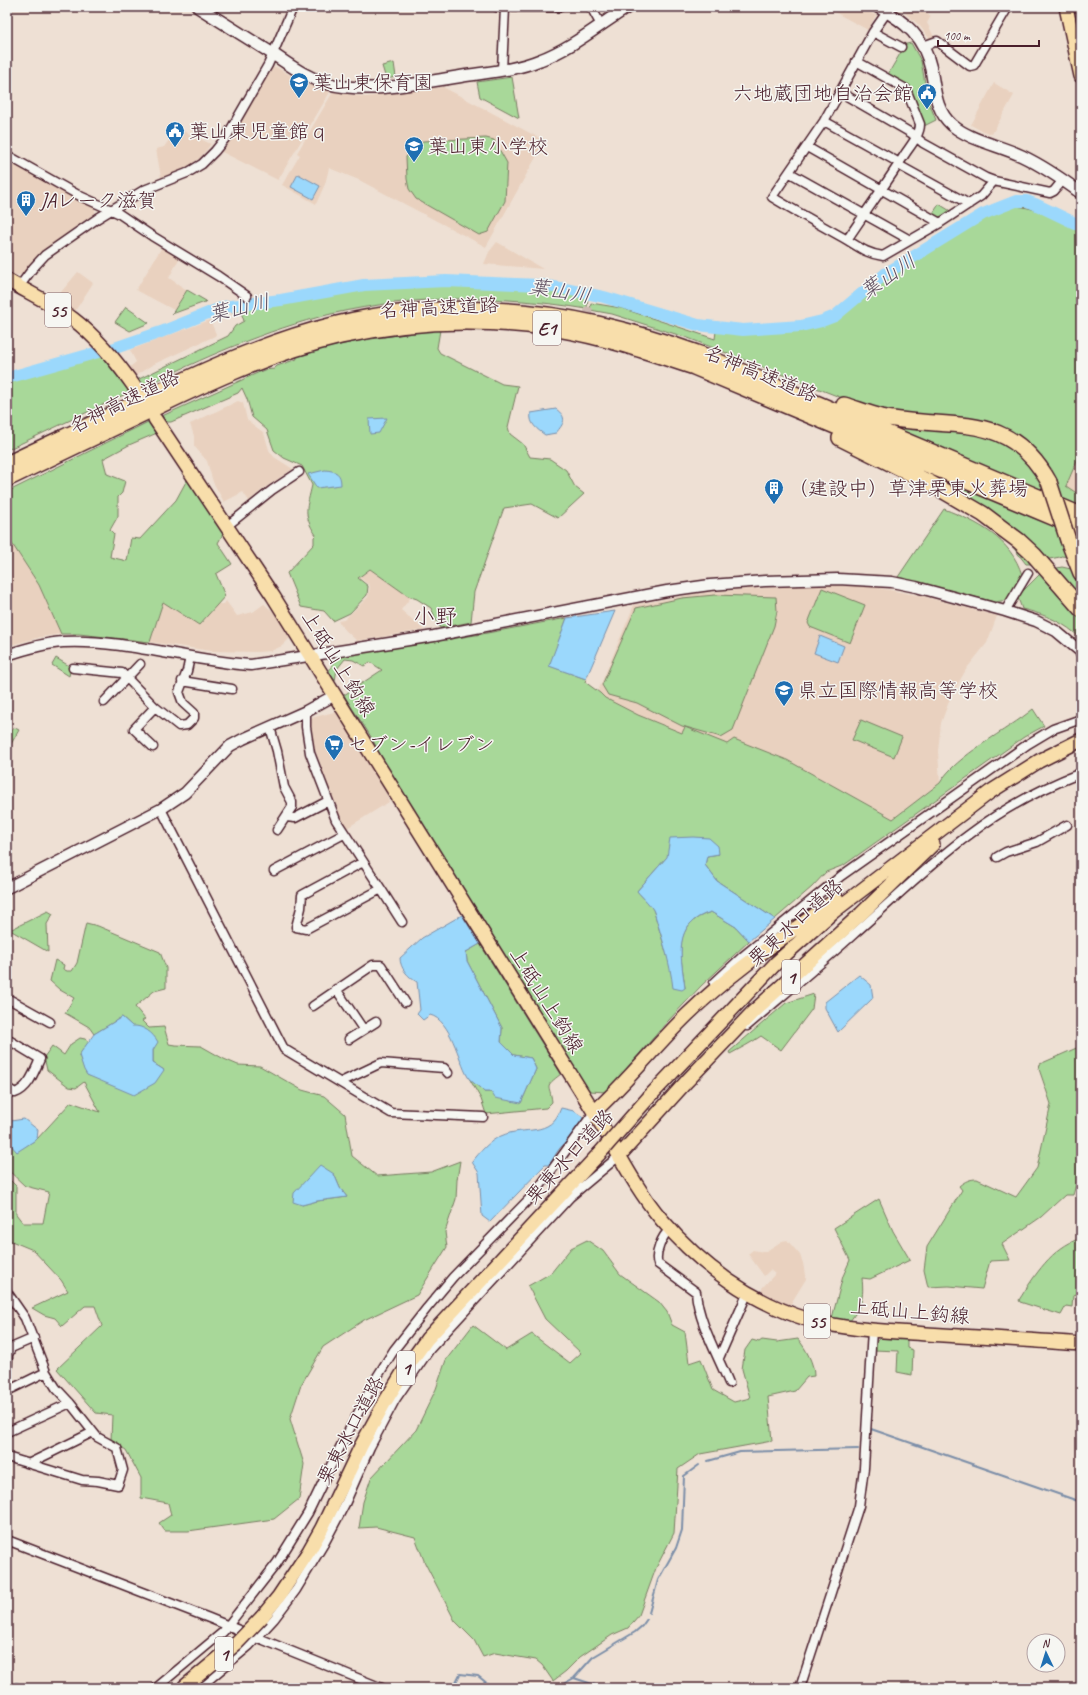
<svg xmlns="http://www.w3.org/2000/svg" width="1088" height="1695" viewBox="0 0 1088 1695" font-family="Caveat,'Klee One',sans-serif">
	<rect width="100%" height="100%" fill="#eee0d4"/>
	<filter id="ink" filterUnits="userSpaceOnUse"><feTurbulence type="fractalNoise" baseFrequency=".025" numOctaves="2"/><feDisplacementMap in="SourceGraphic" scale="8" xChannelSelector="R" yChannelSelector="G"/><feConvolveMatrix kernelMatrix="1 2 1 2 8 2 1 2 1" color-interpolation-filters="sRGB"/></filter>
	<g filter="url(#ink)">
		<!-- built -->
		<path fill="#e9d1bf" d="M825 7H855L876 15 868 30Z
			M911 7H916L931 16 927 23 935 39 929 38 919 25 905 13 912 10Z
			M276 67 297 79 330 92 278 180 222 152 273 68Z
			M994 83 1014 95 992 134 980 130 971 125Z
			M443 87 545 141 486 247 359 180 329 168 325 184 316 204 282 185 300 155 297 153 333 92 366 97Z
			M177 129 181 130 211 144 200 158 189 166 175 173 161 177 156 149 164 147Z
			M7 160 95 206V213L46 248 23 274 13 276 7 272Z
			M497 242 543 269 484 264 489 252Z
			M162 247 180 257 169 278 187 290 174 310 136 290Z
			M78 272 93 283 75 311 56 298Z
			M210 320 216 334 215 336 152 365 135 376 130 367 136 362 130 350Z
			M238 401 243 403 247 420 264 433 269 450 274 457 293 469 263 489 249 501 243 492 224 502 213 482 207 461 194 446V436L190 424Z
			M1081 451V496L1066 487Z
			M7 536 39 585 61 634 41 637 7 646Z
			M370 569 411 597 401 610 424 630 357 641 343 628 338 621 344 620 368 597 370 586 359 577Z
			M819 585 868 586 922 596 997 616 987 643 967 668 951 696 941 723 938 751 940 783 893 819 787 760 734 739 727 744 682 733 638 715 605 698 598 691 634 605 695 594 722 591Z
			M226 601 237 616 253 612 264 604 281 618 292 636 282 646 271 651 257 652 212 651 150 642 163 602 199 625 218 604H224Z
			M338 711 386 792 389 802 347 828 341 818 323 771 314 747 312 730 311 718Z
			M787 1240 800 1255 803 1263 805 1275 806 1279 790 1305 762 1293V1288L775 1274 770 1270 764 1276 748 1254 753 1250 764 1252 768 1250 782 1241Z"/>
		<!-- green -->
		<path fill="#a8d899" stroke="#797c62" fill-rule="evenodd" d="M911 43 921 61 928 100 936 120 924 126 910 94 887 76 901 52 902 45Z
			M394 63 396 77 386 79 382 66Z
			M512 77 519 118 480 97 477 82Z
			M486 138 494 140 507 163 505 201 488 232 479 235 416 199 409 189 407 179 406 157 412 149 423 141Z
			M939 204 952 212 942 218 932 215Z
			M1008 206C1033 205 1059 219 1081 231V451L1066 486 1081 496V508L1060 500C1056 490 1054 479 1049 470 1036 448 1016 432 992 423L895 413 855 403 688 338 612 314 590 310 591 303 621 308 715 339 716 331 745 333 808 327 826 323 845 313 864 294 897 271 971 225Z
			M430 284H463L536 288 588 296 587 309C501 295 417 294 331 314 266 330 202 358 142 388L137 380 228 336 235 326 244 321 241 312 233 313 231 308 278 303 305 296 361 289Z
			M187 290 206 301 205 302 172 314Z
			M126 307 149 323 130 331 115 322Z
			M440 330 437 348 440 353 502 384 518 386 508 427 510 434 523 444 530 457 550 459 566 470 575 487 584 494 558 518 532 504 504 508 474 592 471 622 440 628 431 608 417 599 408 596 370 569 358 578 368 586 367 595 350 613 333 621 324 611 301 607 287 573 314 544V537L316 535C302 514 307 508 312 485L302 466 284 458 274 450 267 430 252 417 247 399 242 388 238 393 171 422H165L162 416 264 370 274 369 277 366 297 359 296 356C343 342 391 335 440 330Z
			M100 355 130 392 7 450V383Z
			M150 421 157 433 129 445 103 459 107 474 125 481 122 493 118 497V516L110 530 114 534 110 557 127 561 131 538 140 539 176 500 188 478 224 532 218 543 232 564 216 574 225 596 199 625 163 602 150 642 79 634H61L39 585 7 536V492Z
			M885 425 941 427 995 438 1024 457 1049 495Z
			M901 462 959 485V488L997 501 1033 518 1054 525 1058 530 1069 557 1061 556 1060 557 1044 560 1034 564H1026L1012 546 996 529Z
			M944 509C978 522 1011 539 1022 575L1008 600 994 602 898 577Z
			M1072 560 1081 586V603L1052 569 1062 567 1071 569Z
			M1042 572 1081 616V639C1066 623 1044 614 1022 609L1018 598 1021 593Z
			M822 588 865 605 850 643 810 627 808 623Z
			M715 595 776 597 777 611 774 626 733 730 721 737 682 726 637 703 608 695 602 685 636 608 682 598Z
			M567 618 550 666 586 679 585 682 600 693 605 698 638 715 682 733 685 727 727 744 734 739 787 760 893 819 940 783C955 756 1008 730 1033 709L1044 726 1024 737 844 865 826 872 812 887 775 919 717 881 705 865 707 856 719 854 667 857 637 891 652 907 654 912 670 965 685 988C681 955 671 924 711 912L736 927 749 941 701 986 668 1021 606 1092 589 1091 379 753C370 731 355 715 344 695L382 670 370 662 364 666 353 660 345 659 337 669 335 681 329 671 336 657 482 634Z
			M56 658 71 667 69 676 52 665Z
			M861 720 902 737 894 757 852 740Z
			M15 728 19 730 7 751V733Z
			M48 911 53 914 47 924 48 952 10 930Z
			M86 923 98 926 160 952 166 968V988L154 991 135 1007 145 1019 142 1021 149 1028 164 1027 169 1044 175 1045 201 1046 224 1059 238 1065 260 1066 302 1090 324 1096 345 1114 352 1156 377 1176 431 1172 460 1161 457 1180 456 1199 445 1232 447 1247 417 1295 364 1320 323 1347 301 1385 290 1419 304 1464 299 1499 274 1519 188 1531H165L159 1523 171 1515 168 1503 141 1498V1478L126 1450 111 1440 112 1415 96 1413 57 1369 102 1326 95 1306H85L62 1326 55 1318 44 1315 32 1308 68 1291 61 1280 33 1250 9 1240 7 1233 8 1178 16 1186V1214L23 1223H43L49 1192 25 1186 7 1169V1141L17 1151 37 1139 71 1102 100 1112 84 1082 76 1088 69 1087 47 1070 44 1057 52 1046 64 1055 71 1044 80 1038 85 1039 89 1042 79 1055 87 1075 100 1079 164 1070 153 1063V1050L132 1026 122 1017 94 1034 89 1027 65 1013 74 998 60 990 50 981 55 960 64 965 63 969 67 971H72L77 963ZM334 1174 340 1188 347 1197 317 1201 302 1205Z
			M480 944 561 1074C543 1088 550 1083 552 1102L546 1108 486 1114 481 1099 469 1078 477 1084 484 1092H491L521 1103 536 1069 531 1058 514 1055 501 1042 502 1028 467 961 466 952Z
			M814 994 812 1009 781 1050 761 1036C751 1043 741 1048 730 1054L729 1052 786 1003Z
			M1081 1046V1167L1073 1195H1065L1041 1217 1002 1244 1010 1260 990 1261 982 1289 949 1286 928 1287 924 1270 927 1247 962 1190 959 1186C965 1181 970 1179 977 1179L1016 1197 1037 1168 1051 1104 1039 1069 1040 1064Z
			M879 1199 893 1231 910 1260 870 1279 862 1278C864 1298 862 1305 850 1321L832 1318 843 1276 850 1260 834 1228Z
			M1081 1238V1289L1073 1296 1072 1307 1066 1306 1061 1315 1020 1302 1019 1300C1035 1275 1051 1248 1081 1238Z
			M587 1240 603 1251 620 1274 659 1302 667 1312 672 1325 685 1332 689 1363 701 1359 713 1390 734 1402 750 1398 742 1369 745 1350 752 1340 759 1342 762 1340 777 1342 798 1339C806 1349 814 1363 814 1376L807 1377 795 1391 768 1397 772 1441 700 1454 678 1469 674 1533 656 1568 639 1615 628 1628 612 1635 580 1657 566 1671 553 1681 542 1665 536 1660 495 1653 483 1657 474 1640 455 1621 425 1563 415 1537 376 1527 359 1528 363 1502 371 1478 416 1430 436 1389 446 1360 473 1325 506 1350 532 1334 570 1363 581 1353 545 1319 528 1286 551 1273 571 1248Z
			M882 1337 907 1339V1348L913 1350 912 1375 897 1372 898 1351 874 1350V1343Z"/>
		<!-- water -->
		<path fill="#9bd8fc" stroke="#7b8ea8" d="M298 174 320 186 313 199 291 187Z
			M556 409C568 418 564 423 556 433L545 435C537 429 529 424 531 413Z
			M387 418 379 433 370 434 369 419Z
			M325 470C336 471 341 473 341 485L317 488 308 474Z
			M615 611 586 679 549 666 567 618Z
			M820 636 844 646 838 662 814 653Z
			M693 837 709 838 718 846 719 854 707 856 705 865 717 881 775 919 749 941 736 927 711 912C672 923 681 956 685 988L682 990 673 988C670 962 662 938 654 912 652 906 642 897 637 891L667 857 670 838Z
			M462 915 480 944 466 952 467 961 502 1028 501 1042 514 1055 531 1058 536 1069 521 1103 495 1098 491 1092H484C480 1087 470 1081 468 1077 458 1060 451 1020 430 1015L423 1020 417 1014 420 1010 417 982C408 977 400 968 400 958L422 938Z
			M859 975 871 985 873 998 838 1032 825 1008V1002Z
			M122 1017 132 1026C143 1025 153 1033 158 1042L153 1050V1063L164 1070 155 1083 134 1095 87 1075 84 1070 79 1055 94 1034Z
			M561 1108 574 1111 583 1117C582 1132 569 1138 560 1148 556 1153 553 1159 549 1165H545L490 1222 482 1216 479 1173 472 1162C480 1152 489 1141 501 1136 525 1125 550 1139 561 1108Z
			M24 1119 38 1130 37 1139 17 1152 7 1141V1128L11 1121Z
			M320 1165 334 1174 340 1188 347 1197 317 1201 302 1205 293 1202 294 1193Z"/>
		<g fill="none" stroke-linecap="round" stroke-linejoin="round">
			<!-- stream -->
			<path stroke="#7b8ea8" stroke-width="2" d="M7 288 12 291
				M868 1449 871 1429 1081 1502
				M708 1461 740 1452 858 1449
				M649 1613 658 1580 676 1548 682 1530 684 1476 699 1465
				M574 1678 604 1688
				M7 1680 11 1681
				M16 1683 31 1688
				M453 1688 460 1674 478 1676 493 1688
				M556 1688 574 1678 593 1657 635 1632 642 1626 647 1619"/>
			<!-- river -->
			<path stroke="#9bd8fc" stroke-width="12" d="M7 378 95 353 115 348 161 332 223 307 281 300 364 285 446 281 541 285 566 289 604 297 698 325 743 330 801 326 822 321 835 316 885 274 913 257 983 214 1016 201H1027L1035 204 1081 226"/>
			<!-- minor-tunnel -->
			<path stroke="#cdb9b2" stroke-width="8" stroke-dasharray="8 4" stroke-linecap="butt" d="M585 324 589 307"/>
			<!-- minor casing -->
			<g stroke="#4a1f2b" stroke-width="11">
				<path id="minor" d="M497 7H559
					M591 7 601 25
					M887 12 873 32 824 121 772 197C795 211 819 224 842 237 856 245 866 254 883 256L940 223 981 196 994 181 1050 193 1054 191 1063 180
					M873 32 901 47
					M923 46 937 41 970 66 974 65 1008 7
					M502 70 505 8
					M840 92 911 133 923 143 986 178 994 181
					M824 121 896 161 902 167 969 204
					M807 147 940 223
					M7 155 80 196 118 213 152 236 218 276 247 296
					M790 173 910 240
					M847 240C866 211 887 183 905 154 911 145 920 135 920 124L906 89 856 61
					M19 287 33 268 45 255 98 218 144 190 187 173 202 164 215 151 227 136 268 65 293 7
					M227 526 272 490 299 472
					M1005 611 1028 573
					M73 668 122 673 155 707 179 726 187 725 194 718V713L183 703 179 692 187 671 190 657
					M182 681 232 689
					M104 702 140 664
					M306 711V727L310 753 336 820 381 889 306 929 296 927 301 908 302 895 363 862
					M270 727 277 751 284 787 292 802V807L277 830
					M153 747 134 729 155 707
					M161 809 284 1049 391 1113 483 1117
					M286 817 295 818 328 801
					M997 857 1006 852 1037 842 1067 825
					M274 871 344 834
					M381 889 402 922
					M714 983 743 956 841 876 1028 744 1053 729 1081 719
					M336 989 363 1029
					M7 998 50 1022
					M313 1006 373 965H381L405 1002
					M747 1026C783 995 820 965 855 933 893 900 929 864 970 834 1003 809 1042 788 1081 773
					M7 1039 40 1059C34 1072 29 1088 15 1093L7 1088
					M349 1039 376 1022
					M341 1082 381 1063 444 1068 448 1073
					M670 1229C662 1236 654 1254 658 1264L696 1292C698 1321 718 1356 729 1383
					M7 1292 25 1318 46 1372 56 1388 70 1403 97 1437 117 1448 123 1470 118 1485 98 1481 82 1480 7 1457
					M719 1358 748 1292
					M7 1388 8 1355 11 1348 34 1338
					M7 1391 46 1372
					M7 1432 70 1403
					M30 1463 93 1432
					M7 1540 209 1618 382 1688
					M156 1688 223 1632 277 1563 308 1513 337 1453 377 1377 394 1350 427 1308 453 1277 535 1193 594 1112
					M199 1688 249 1646 274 1619 296 1590 325 1542 345 1504 370 1447 395 1400 430 1349 570 1197 619 1156
					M800 1688 859 1506 864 1468 872 1330"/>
			</g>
			<!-- tertiary casing -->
			<g stroke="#4a1f2b" stroke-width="13">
				<path id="tertiary" d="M7 655C25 649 44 643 63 642 127 639 189 661 251 665L434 636 667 591 710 585 765 581 838 579 892 582 916 587 1005 611 1036 621 1056 631 1081 652
					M7 888 161 809 185 793 230 746 243 739 306 711 335 695"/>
			</g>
			<!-- secondary casing -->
			<g stroke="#4a1f2b" stroke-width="14">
				<path id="secondary" d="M198 7C220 21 243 35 265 49 285 61 302 76 325 83 370 95 418 83 463 76 489 72 516 70 540 60 572 48 599 25 628 7
					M878 7C906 22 924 37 931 69 935 89 935 110 952 125 971 141 999 145 1022 156 1043 166 1062 179 1081 193"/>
			</g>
			<!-- primary casing -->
			<g stroke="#4a1f2b" stroke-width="16">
				<path id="primary" d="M1066 7 1081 76
					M7 280C29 293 53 304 73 319 98 338 118 363 136 389
					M155 419 273 596 594 1112C616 1148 634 1187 662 1220 700 1265 752 1303 810 1320 848 1330 888 1331 927 1334 978 1337 1030 1340 1081 1344"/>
			</g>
			<!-- trunk casing -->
			<g stroke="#4a1f2b" stroke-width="16">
				<path id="trunk" d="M650 1096 777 962 833 912 990 792 1039 761 1081 740
					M594 1112C627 1082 655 1046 687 1015 731 972 787 935 837 899
					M619 1156 687 1081 753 1012 861 914 933 844
					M262 1617 279 1596 309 1551 322 1528 361 1446 385 1402 404 1371 427 1339 452 1312 599 1154"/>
			</g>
			<!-- motorway casing -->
			<g stroke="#4a1f2b" stroke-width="18">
				<path id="motorway" d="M844 405C857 409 869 414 882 417 950 431 1008 408 1049 482
					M840 438 930 483 983 514 1019 541 1034 555 1081 609
					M7 464C42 447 78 431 113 414 185 379 259 343 337 324 421 304 514 305 598 324 633 332 667 342 700 354L1081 515
					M7 479C49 459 90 439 132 419 199 386 268 353 341 336 411 320 486 318 558 329 605 337 649 352 694 367L1081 529
					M1068 540 1081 573"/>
			</g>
			<!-- minor -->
			<use href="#minor" stroke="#f6f6f2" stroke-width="8"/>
			<!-- tertiary -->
			<use href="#tertiary" stroke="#f6f6f2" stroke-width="10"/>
			<!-- secondary -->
			<use href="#secondary" stroke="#f6f6f2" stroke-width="11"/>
			<!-- primary -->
			<use href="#primary" stroke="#f8deab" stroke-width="13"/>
			<!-- trunk -->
			<use href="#trunk" stroke="#f8deab" stroke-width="13"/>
			<!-- motorway -->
			<use href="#motorway" stroke="#f8deab" stroke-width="15"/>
			<!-- trunk-bridge casing -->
			<g stroke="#4a1f2b" stroke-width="16" stroke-linecap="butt">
				<path id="trunk-bridge" d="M599 1154 650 1096
					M183 1688 237 1643 262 1617"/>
			</g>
			<!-- motorway-bridge casing -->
			<g stroke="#4a1f2b" stroke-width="18" stroke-linecap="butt">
				<path id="motorway-bridge" d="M1049 482 1068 540"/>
			</g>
			<!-- trunk-bridge -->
			<use href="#trunk-bridge" stroke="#f8deab" stroke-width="13"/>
			<!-- motorway-bridge -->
			<use href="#motorway-bridge" stroke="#f8deab" stroke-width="15"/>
		</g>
	</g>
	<!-- icons -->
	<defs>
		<g id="school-pin" transform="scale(1)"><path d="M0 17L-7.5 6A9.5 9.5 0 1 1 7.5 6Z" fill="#1f6fb2" stroke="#f6f6f2"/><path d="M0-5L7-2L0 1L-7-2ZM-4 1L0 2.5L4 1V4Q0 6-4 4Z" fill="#fff"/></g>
		<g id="civic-pin" transform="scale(1)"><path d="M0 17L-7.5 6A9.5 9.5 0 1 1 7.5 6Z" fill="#1f6fb2" stroke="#f6f6f2"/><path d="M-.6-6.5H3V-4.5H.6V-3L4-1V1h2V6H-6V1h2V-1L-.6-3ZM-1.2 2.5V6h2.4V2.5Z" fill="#fff"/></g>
		<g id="building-pin" transform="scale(1)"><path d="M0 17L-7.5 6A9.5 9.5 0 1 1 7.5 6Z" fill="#1f6fb2" stroke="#f6f6f2"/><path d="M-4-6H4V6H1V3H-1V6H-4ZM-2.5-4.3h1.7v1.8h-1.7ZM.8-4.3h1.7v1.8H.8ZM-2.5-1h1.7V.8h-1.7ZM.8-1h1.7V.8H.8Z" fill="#fff"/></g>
		<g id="supermarket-pin" transform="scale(1)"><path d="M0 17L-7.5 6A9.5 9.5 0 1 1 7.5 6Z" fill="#1f6fb2" stroke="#f6f6f2"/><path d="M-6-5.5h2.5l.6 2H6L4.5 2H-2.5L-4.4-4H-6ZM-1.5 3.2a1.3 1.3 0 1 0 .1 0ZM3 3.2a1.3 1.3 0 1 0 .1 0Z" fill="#fff"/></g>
	</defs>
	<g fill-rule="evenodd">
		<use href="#school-pin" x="299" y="82"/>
		<use href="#civic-pin" x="927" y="93"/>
		<use href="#civic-pin" x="175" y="131"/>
		<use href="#school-pin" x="414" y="146"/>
		<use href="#building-pin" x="26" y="200"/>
		<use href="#building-pin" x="774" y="488"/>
		<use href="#school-pin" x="784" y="690"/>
		<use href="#supermarket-pin" x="334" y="744"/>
	</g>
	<g text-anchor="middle" stroke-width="3" stroke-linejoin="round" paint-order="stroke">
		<!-- shield labels -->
		<g fill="#f6f6f2" stroke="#7e6067" stroke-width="1">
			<rect x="45" y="293" width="26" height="34" rx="3"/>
			<rect x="533" y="311" width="28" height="34" rx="3"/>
			<rect x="782" y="960" width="18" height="34" rx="3"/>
			<rect x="804" y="1304" width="26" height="34" rx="3"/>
			<rect x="397" y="1351" width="18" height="34" rx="3"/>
			<rect x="215" y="1637" width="18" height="34" rx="3"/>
		</g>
		<g font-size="19" font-weight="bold" fill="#4a1f2b">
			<text x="58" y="317">55</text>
			<text x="547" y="335">E1</text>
			<text x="791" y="984">1</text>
			<text x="817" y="1328">55</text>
			<text x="406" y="1375">1</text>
			<text x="224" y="1661">1</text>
		</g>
		<!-- poi labels -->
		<g font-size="20" fill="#4a1f2b" stroke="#f6f6f2" text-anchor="start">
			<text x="313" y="89">葉山東保育園</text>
			<text x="913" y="100" text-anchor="end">六地蔵団地自治会館</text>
			<text x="189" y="138">葉山東児童館ｑ</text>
			<text x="428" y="153">葉山東小学校</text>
			<text x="40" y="207">JAレーク滋賀</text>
			<text x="788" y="495">（建設中）草津栗東火葬場</text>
			<text x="798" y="697">県立国際情報高等学校</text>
			<text x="348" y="751">セブン-イレブン</text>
		</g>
		<!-- street labels -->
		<g font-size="20" fill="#4a1f2b" stroke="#f6f6f2">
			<text transform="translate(439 307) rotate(-3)" y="7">名神高速道路</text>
			<text transform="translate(761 373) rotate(22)" y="7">名神高速道路</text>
			<text transform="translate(124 401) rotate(-26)" y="7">名神高速道路</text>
			<text transform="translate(339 663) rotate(58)" y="7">上砥山上鈎線</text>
			<text transform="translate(795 922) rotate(-42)" y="7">栗東水口道路</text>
			<text transform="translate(547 1000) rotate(58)" y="7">上砥山上鈎線</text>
			<text transform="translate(569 1156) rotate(-48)" y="7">栗東水口道路</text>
			<text transform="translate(910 1311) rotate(5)" y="7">上砥山上鈎線</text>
			<text transform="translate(350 1430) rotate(-62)" y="7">栗東水口道路</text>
		</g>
		<!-- water labels -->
		<g font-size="21" font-style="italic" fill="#5e4d5f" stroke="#f6f6f2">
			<text transform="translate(888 276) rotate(-35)" y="7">葉山川</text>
			<text transform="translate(560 291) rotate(9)" y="7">葉山川</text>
			<text transform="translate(239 308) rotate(-13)" y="7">葉山川</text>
		</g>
		<!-- quarter labels -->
		<g font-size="22" fill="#4a1f2b" stroke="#f6f6f2">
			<text x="435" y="624">小野</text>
		</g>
	</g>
	<!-- margin -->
	<rect width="1088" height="1695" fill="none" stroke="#f6f6f2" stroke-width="24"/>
	<rect x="12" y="12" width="1064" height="1671" fill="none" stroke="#4a1f2b" stroke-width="1.5" filter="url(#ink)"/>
	<!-- north arrow -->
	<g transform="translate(1046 1653) rotate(356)"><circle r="19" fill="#f6f6f2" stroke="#b1a0a2"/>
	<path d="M0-3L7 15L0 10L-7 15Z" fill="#1f6fb2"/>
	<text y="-6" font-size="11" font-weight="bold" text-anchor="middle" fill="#4a1f2b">N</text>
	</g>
	<!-- scale -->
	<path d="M938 40v6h101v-6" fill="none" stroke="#4a1f2b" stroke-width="2"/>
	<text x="944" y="40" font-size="12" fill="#4a1f2b" stroke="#f6f6f2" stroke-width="3" paint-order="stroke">100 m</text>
</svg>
